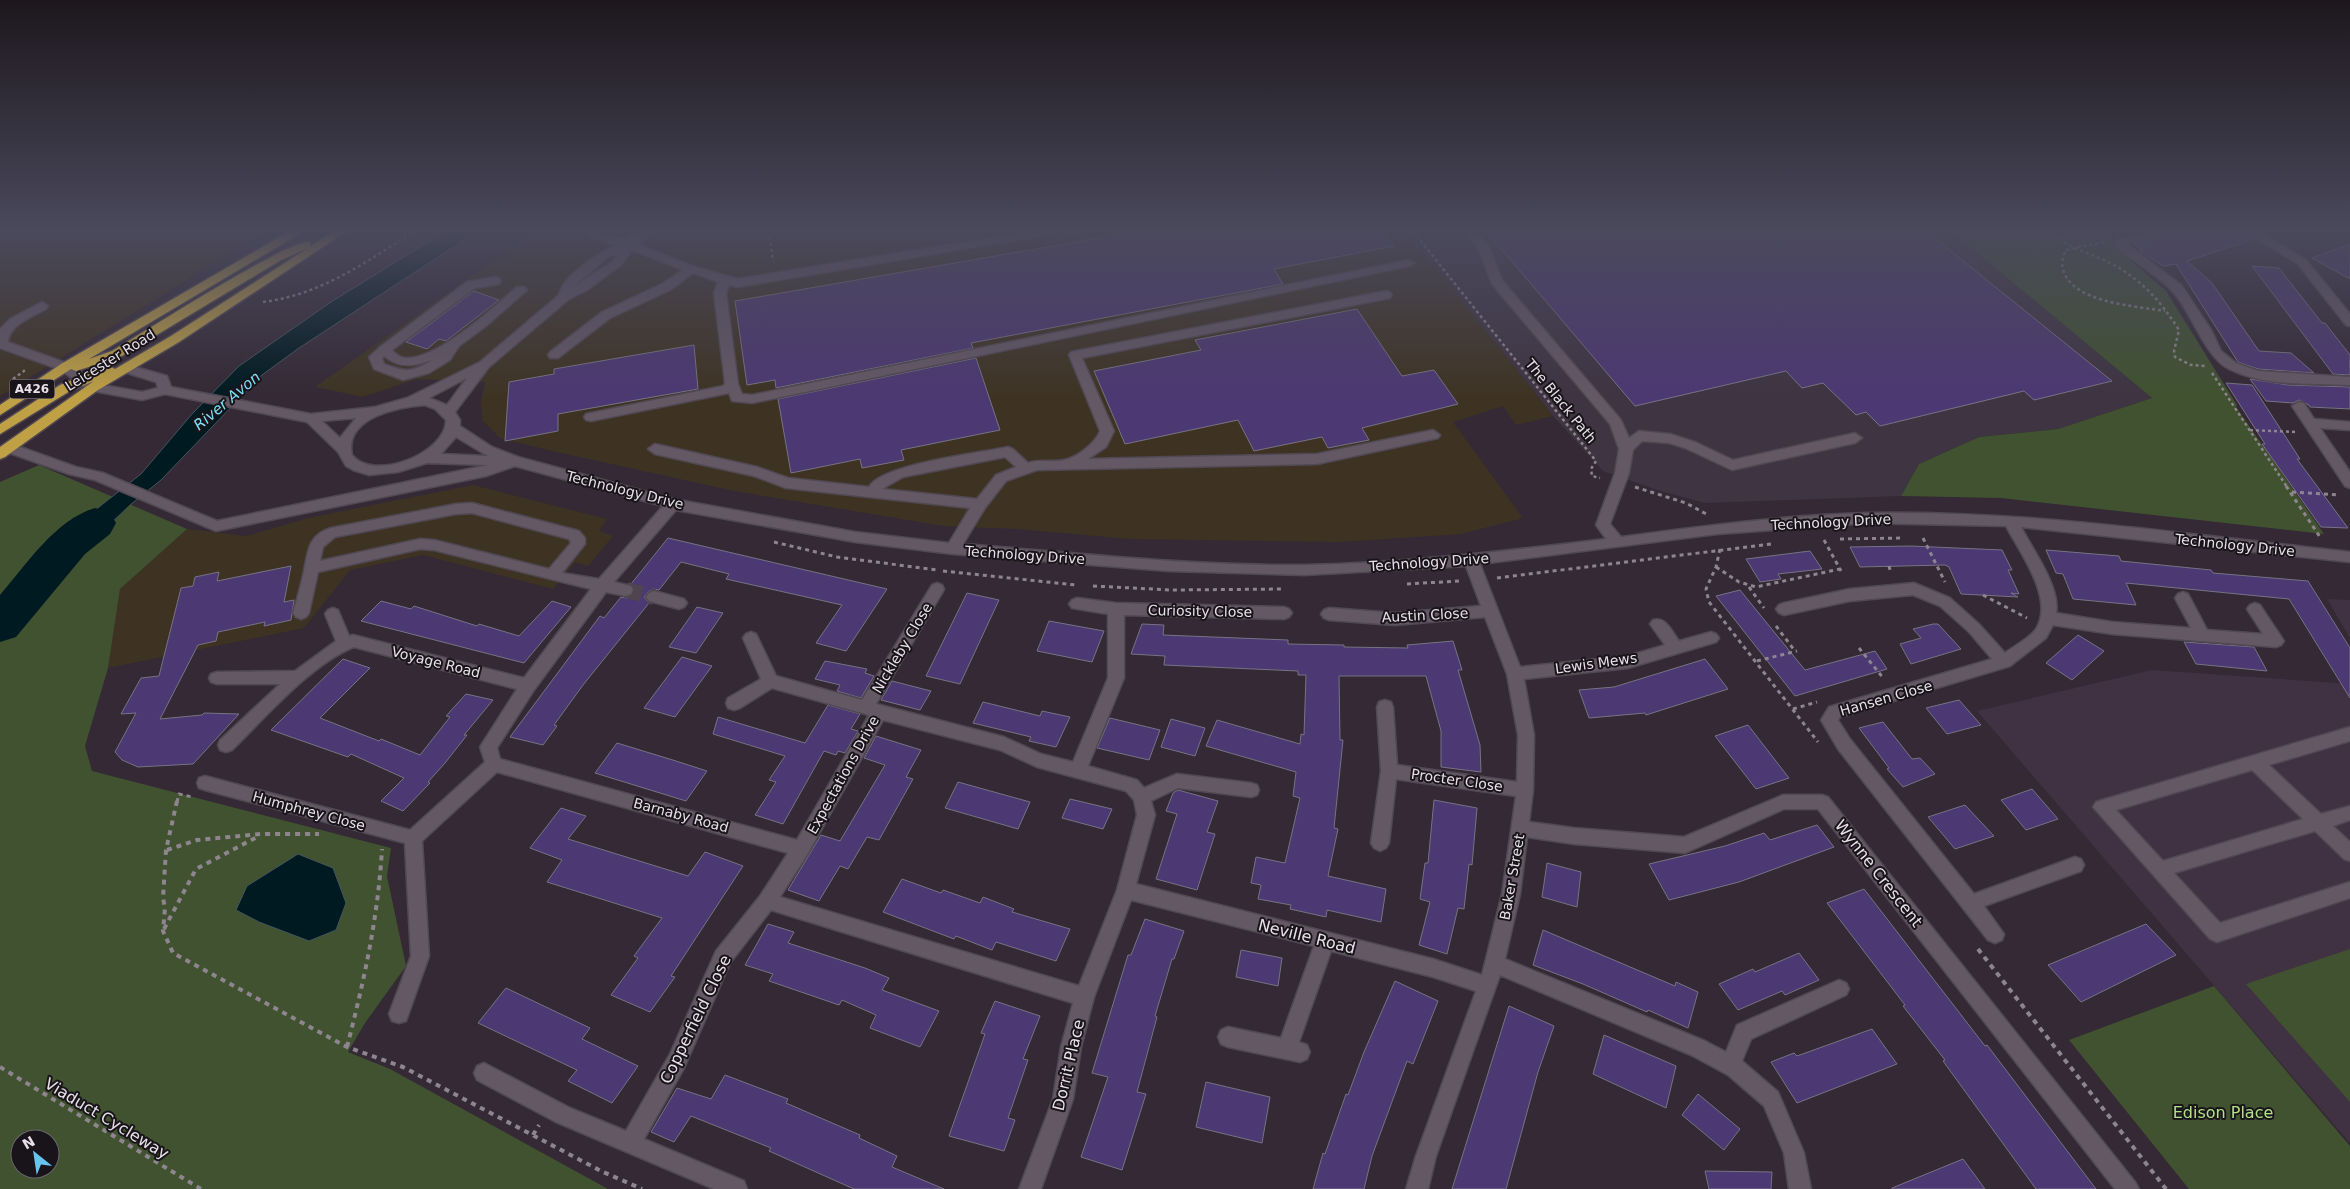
<svg xmlns="http://www.w3.org/2000/svg" width="2350" height="1189" viewBox="0 0 2350 1189" font-family="'DejaVu Sans',sans-serif">
	<rect width="100%" height="100%" fill="#342935"/>
	<!-- commercial -->
	<path fill="#3e3323" d="M0 231H265L0 396Z
		M536 231H1402L1438 270 1553 416 1516 425 1503 406 1453 422 1523 518 1461 534 1339 542 1130 539 1017 529 943 526 734 491 552 451 500 438 482 420 481 401 485 382 417 379 363 397 315 387Z
		M473 485 607 519 599 531 613 536 588 566 575 562 553 589 423 555 350 570 304 628 108 668 120 589 187 529 246 536 308 518Z"/>
	<!-- industrial -->
	<path fill="#3e3442" d="M1402 231H1951L2152 398 2058 429 1979 437 1919 464 1901 496 1705 503 1657 490 1603 471 1553 416 1438 270Z"/>
	<!-- built -->
	<path fill="#403242" d="M2327 599 2350 600V638Z
		M2152 670 2350 684V1143L1977 711Z"/>
	<!-- green -->
	<path fill="#40522f" fill-rule="evenodd" d="M1951 231 2110 232 2114 246 2166 291 2237 405 2236 407 2324 534 2001 498 1901 496 1919 464 1979 437 2058 429 2152 398Z
		M39 465 187 529 120 589 108 668 85 746 92 771 391 848 387 876 406 966 365 1023 348 1052 390 1069 608 1189H0V482ZM20 1139H50V1169H20Z
		M2350 949V1102L2246 984Z
		M2214 986 2350 1146V1189H2189L2069 1040Z"/>
	<!-- water -->
	<path fill="#001a21" stroke="#45555d" d="M451 231H478L299 348 262 375 161 480 130 505 63 569 42 561 71 529 141 474 192 414 239 366 331 302 428 242Z
		M298 854 333 868 346 903 336 930 309 941 259 922 236 910 247 886Z"/>
	<g fill="none" stroke-linecap="round" stroke-linejoin="round">
		<!-- river -->
		<path fill="#001a21" fill-rule="evenodd" d="M95 508 110 512 116 523 110 534 85 554 16 637 0 642V595C27 564 55 520 95 508Z"/>
	</g>
	<!-- building -->
	<path fill="#4c3872" stroke="#777383" d="M1140 231H1383L1394 246 1274 269 1283 284 971 343 973 348 776 388 775 380 747 385 735 301Z
		M1486 231H1926L2112 381 2034 400 2024 391 1880 426 1866 412 1856 415 1823 383 1802 388 1786 371 1635 406Z
		M2174 231H2243L2254 239 2187 261 2212 283 2259 351 2291 353 2314 373 2258 369 2238 362 2176 264 2163 266 2139 250 2142 249 2134 244 2170 235Z
		M2350 244V279L2312 258Z
		M2252 266 2279 268 2322 323H2325L2350 355V375L2333 374Z
		M474 291 499 300 446 341 439 339 427 349 406 342Z
		M1357 309 1402 376 1434 370 1458 404 1362 428 1369 440 1328 448 1322 437 1254 451 1238 420 1125 444 1094 371 1201 350 1195 340Z
		M694 345 698 389 558 414V431L505 441 509 382 554 374V369Z
		M976 358 1000 430 901 450 904 460 862 468 860 459 791 473 778 399Z
		M2250 379 2288 385 2350 387V409L2310 407 2309 405 2299 400 2293 403 2266 401Z
		M2226 383 2252 385 2300 459H2297L2348 528 2321 527 2262 444H2265Z
		M668 538 887 589 846 651 816 643 842 605 726 579 729 574 681 562 659 590 653 589 648 592 644 597 649 603 583 685 554 725 557 726 543 745 510 737 600 616 604 618 621 597 627 598 633 595 635 589 631 584Z
		M1911 546 2002 550 2012 570H2008L2019 594 2011 593 2018 597 1961 594 1949 567 1945 565 1860 567 1850 547Z
		M2046 550 2119 556 2121 561 2211 570 2213 573 2308 581 2350 648V698L2289 599 2126 583 2136 605 2073 599 2063 574 2056 573Z
		M1810 551 1822 569 1778 574 1781 579 1760 582 1746 559Z
		M291 566 284 602 294 600 291 620 264 626 265 622 218 632 216 641 198 645 160 719 202 715 204 713 239 714 193 764 138 767 122 760 115 752 136 713 121 714 141 678 159 676 181 588 193 586 195 577 219 572 217 581Z
		M1740 590 1805 670 1875 651 1887 669 1795 696 1716 596Z
		M967 593 999 600 960 684 926 676Z
		M381 601 411 609 414 606 477 626 479 624 519 636 552 601 571 607 524 663 361 621Z
		M697 607 723 613 696 653 669 647Z
		M1049 621 1104 631 1092 662 1037 651Z
		M1142 624 1164 625 1163 635 1288 640V644L1344 645V647L1408 648 1407 645 1453 641 1462 670H1458L1480 745 1481 772 1441 767V731L1426 676H1339L1340 740H1343L1334 828 1338 829 1328 876 1386 889 1381 922 1327 910 1326 917 1290 909 1291 905 1258 899 1261 885 1251 883 1256 857 1285 863 1300 798 1293 796 1296 772 1206 746 1217 720 1300 744 1301 734 1304 735 1306 675H1298V671L1164 665 1165 656 1131 654Z
		M1933 624H1938L1961 649 1911 664 1900 644 1921 638 1913 629Z
		M2078 635 2104 651 2072 680 2046 663Z
		M2184 642 2254 647 2267 671 2196 664Z
		M682 657 712 666 675 717 644 708Z
		M343 659 370 668 320 718 379 741 381 739 420 755 450 717 446 716 466 694 493 700 464 735H467L445 763 428 782 430 783 403 811 381 801 404 778 351 754 348 757 271 730Z
		M1705 659 1728 689 1646 715 1645 713 1589 718 1579 690 1614 687Z
		M825 661 867 669 865 673 874 676 861 698 837 691 840 685 815 679Z
		M892 681 931 691 920 710 881 700Z
		M1959 700 1981 725 1947 734 1926 708Z
		M983 702 1040 716 1042 711 1070 717 1056 747 1029 741 1031 737 973 723Z
		M828 705 860 714 851 729 858 731 845 753 838 751 836 755 824 751 783 824 755 815 776 782 769 780 785 756 713 734 718 717 805 743Z
		M1110 718 1160 730 1149 760 1097 748Z
		M1171 719 1205 728 1195 756 1161 747Z
		M1883 722 1912 759 1920 758 1935 774 1903 787 1887 769 1889 768 1859 728Z
		M1748 725 1789 778 1756 789 1715 736Z
		M876 736 921 750 906 777 913 779 879 840 867 837 848 869 840 866 819 901 788 890 821 835 840 841 885 765 864 758Z
		M617 743 676 761 707 771 686 801 595 773Z
		M958 782 1030 802 1018 829 945 808Z
		M2032 789 2058 819 2026 830 2001 800Z
		M1178 790 1218 801 1207 832 1215 834 1197 890 1156 879 1177 814 1166 811 1173 793Z
		M1070 799 1112 809 1103 829 1062 818Z
		M1434 800 1477 808 1472 865 1469 864 1464 909 1458 908 1447 954 1419 945 1430 902 1420 899 1425 863H1428Z
		M1965 805 1994 836 1955 849 1928 817Z
		M561 808 586 816 568 839 688 876 705 852 743 866 671 976 675 977 650 1012 611 995 638 958 634 956 662 918 547 882 562 860 530 848Z
		M1817 825 1834 847 1739 882 1669 900 1649 864 1725 846 1764 833 1770 840Z
		M1547 863 1581 872 1577 907 1542 897Z
		M902 879 941 893 943 890 980 903 983 897 1014 909 1012 912 1070 929 1056 961 996 942 992 950 956 936 954 939 883 912Z
		M1864 889 1985 1046 1987 1045 2096 1189H2036L1943 1061 1945 1060 1903 1006 1905 1005 1827 903Z
		M1145 919 1184 931 1174 959H1172L1155 1016 1157 1017 1137 1092 1146 1094 1122 1170 1081 1157 1108 1077 1092 1073 1128 955H1131Z
		M768 924 794 932 788 943 865 968 889 978 882 990 939 1011 920 1047 870 1028 876 1015 842 1000 839 1005 769 981 773 974 745 965Z
		M2146 924 2176 955 2081 1002 2048 965Z
		M1543 930 1675 986 1676 982 1698 992 1688 1028 1648 1010 1647 1012 1583 984 1533 965Z
		M1241 950 1282 958 1278 986 1236 977Z
		M1799 953 1819 980 1785 995 1782 991 1738 1010 1719 984 1753 969 1755 972Z
		M1395 981 1438 1001 1413 1064 1407 1061 1372 1156 1364 1189H1313L1323 1153 1325 1154 1346 1094 1348 1095 1364 1052Z
		M506 988 590 1028 582 1039 638 1066 612 1103 568 1081 577 1070 478 1023Z
		M995 1001 1040 1016 1023 1059 1028 1060 1008 1118 1015 1120 1004 1151 949 1136 985 1034 981 1033Z
		M1509 1006 1554 1026 1538 1072 1506 1189H1452Z
		M1872 1029 1897 1064 1797 1103 1771 1062 1794 1053 1797 1056Z
		M1604 1035 1676 1066 1666 1108 1593 1074Z
		M725 1075 788 1099 786 1103 860 1135 859 1138 897 1156 892 1167 944 1189H854L769 1151 771 1148 691 1116 674 1142 651 1132 677 1088 711 1099Z
		M1206 1082 1270 1097 1262 1143 1196 1127Z
		M1698 1094 1740 1129 1724 1150 1682 1115Z
		M1963 1159 1985 1189H1892V1188Z
		M1705 1171 1772 1172 1771 1189H1709Z"/>
	<g fill="none" stroke-linecap="round" stroke-linejoin="round">
		<!-- minor-tunnel -->
		<path stroke="#4f4450" stroke-width="16" stroke-dasharray="16 8" stroke-linecap="butt" d="M626 590 654 597"/>
		<!-- minor casing -->
		<g stroke="#504852" stroke-width="3">
			<path id="minor" d="M586 231H597L626 240 633 231H659L658 233 636 244 695 267 738 279 1033 231H1058L1052 234 738 287 729 285 726 293 738 384 742 394 752 395 1409 260 1415 263 1409 266 752 403 732 401 729 393 591 421 586 420 584 417 586 414 723 386 725 383 714 293 718 282 693 273 670 290 610 318 558 358H550L548 355 550 352 602 312 662 284 683 270 632 250 621 265 587 290 569 299 489 367 455 412 460 420V426L492 447 518 457 673 499 855 532 949 543 970 508 786 488 754 476 655 454 648 449 655 444 757 467 788 478 869 487C882 464 980 453 1008 447L1013 449 1028 463C1041 458 1055 464 1068 459 1080 455 1095 443 1100 431L1069 355 1071 352 1386 291 1390 292 1392 295 1390 298 1082 358 1114 431 1106 447 1088 459 1317 454 1433 430 1440 435 1438 438 1317 464 1037 470 1006 481 985 508 963 544C1076 553 1190 566 1304 565 1405 563 1506 551 1606 539L1596 525 1615 473 1619 449 1610 424 1492 284 1478 248 1464 231H1476L1489 247 1502 280 1621 420 1629 438 1639 431 1670 434 1695 442 1733 460 1855 433 1862 438 1855 443 1732 470 1685 448 1669 443 1642 441 1633 450 1629 473 1610 524 1621 537C1702 526 1786 515 1868 513 2029 510 2190 535 2350 552V562L2021 527C2033 550 2061 588 2056 613L2112 622 2191 628 2175 598 2178 594 2183 592 2188 594 2207 630 2263 634 2247 609 2250 605 2255 603 2260 605 2284 641 2281 645 2276 647 2112 634 2053 625 2046 638 2010 666 1840 717 1838 720 1850 739 1974 894 2075 857 2081 859 2084 865 2081 871 1984 906 2004 934 2002 940 1995 943 1988 940 1838 749 1821 720 1829 707 1992 659 1969 632 1940 606 1913 595 1850 601 1784 615 1779 613 1776 609 1779 605 1784 603 1850 589 1914 583 1950 598 1979 624 2005 653C2014 646 2030 638 2036 629 2055 599 2020 553 2006 526L1868 523 1717 534 1480 564 1520 667 1628 656 1665 645 1650 624 1653 620C1666 616 1672 632 1679 641L1711 632 1716 634 1719 638 1716 642 1628 668 1524 679 1534 735 1533 790 1529 822 1574 828 1684 837 1783 795H1822L1828 797 2135 1182 2139 1189H2115L1818 809H1784L1685 853 1574 844 1527 837 1520 894 1505 959 1705 1041 1726 1052 1737 1025 1839 980 1846 983 1849 989 1846 995 1751 1039 1742 1061 1778 1092 1804 1153 1811 1189H1789L1784 1153 1764 1106 1728 1075 1691 1055 1500 975 1436 1156 1428 1189H1406L1416 1156 1476 991 1433 977 1331 951 1299 1042 1307 1045 1310 1052 1307 1059 1300 1062 1228 1047 1221 1044 1218 1037 1221 1030 1228 1027 1281 1038 1314 946 1131 900 1094 997 1081 1047 1073 1099 1041 1189H1019L1053 1099 1061 1047 1073 1003 771 910 730 963 684 1068 644 1139 744 1181 747 1189H714L556 1122 477 1080 474 1073 477 1066 484 1063 570 1108 626 1131 670 1054 716 951 760 896 788 853 497 772 422 841 429 956 406 1021 399 1023 392 1021 389 1014 411 956 405 843 205 790 199 788 197 783 199 778 205 776 410 830 485 762 480 747 517 689 354 647C311 664 265 718 232 750L226 752 220 750 218 745 220 740 280 684H217L211 682 209 678 211 674 217 672 295 671 336 641 325 614 328 610 333 608 338 610 349 636 353 635 524 678 591 589 434 550 420 549 318 572 309 613 306 617 301 619 296 617 293 613C297 599 301 585 304 571 308 551 308 535 331 528L456 504 472 503 579 531 585 538V544L562 573 599 579 663 506 515 466 486 476 216 531 95 480 69 474 4 451 2 448 9 443 76 467 103 473 217 521 488 465 427 463 398 472 369 475 353 470 346 466 338 452 307 422 165 394 142 400 88 390 61 370 0 348V329L10 319 42 302 48 306 46 309C32 317 10 324 8 342L69 364 97 384 142 392 158 388 156 382 121 371 119 368 125 364 167 376 171 387 311 414 375 407 407 398 480 362 559 295C563 275 599 253 616 245L590 236ZM618 253 613 261 573 287 608 257ZM467 378 447 405 429 398ZM425 405 435 409 446 420C446 454 373 482 352 455 344 417 399 407 425 405ZM356 418 340 438 322 421ZM456 437 488 456 441 454ZM1005 457 1016 467 996 475 977 499 882 489 903 477ZM676 510 855 542 953 554 1169 571 1304 575 1466 566 1481 606 1395 613 1329 608 1324 610 1321 614 1324 618 1329 620 1395 625 1485 617 1507 674 1518 735 1517 782 1397 765 1393 707 1391 702 1385 700 1379 702 1377 707 1381 771 1371 843 1374 848 1380 851 1386 848 1389 843 1396 779 1516 796 1502 894 1482 975 1433 959 1136 884 1155 815 1151 801 1178 788 1251 797 1257 795 1259 790 1257 785 1251 783 1177 774 1144 788 1137 780 1088 766 1124 678V615L1284 619 1289 617 1292 613 1289 609 1284 607 1116 603 1077 598 1072 600 1069 604 1072 608 1108 614V678L1073 762 1041 754 1004 737 876 704 942 593 944 589 942 585 937 583 932 585 862 700 776 676 756 634 751 632 746 634 743 638 761 679 728 698 726 703 728 708 734 710 740 708 772 688 869 715 797 840 500 759 497 748 534 690 606 592 626 596 631 594 633 590 631 586 614 582ZM472 513 569 539 571 543 549 569 434 540 420 539 320 561 323 547 335 537 456 514ZM883 720 1000 750 1037 767 1126 791 1134 800 1137 815 1117 890 1079 986 780 897 807 855Z
				M2153 231H2172L2170 233 2127 244 2182 286 2211 330 2221 351 2236 363 2258 371 2350 377V385C2311 383 2265 387 2229 369 2206 358 2192 314 2174 293 2163 279 2135 262 2120 250L2114 242 2116 240Z
				M2245 231H2258L2306 260 2350 314V326L2346 325 2298 264Z
				M495 277 499 278 501 281 499 284 475 288 392 350C396 354 400 358 405 358 437 360 493 308 517 287H525L527 290 486 326 459 346 450 360 429 373 403 380 374 369 369 357 380 347 467 282ZM384 356C400 369 414 366 432 360 412 373 405 372 384 364L382 358Z
				M2299 402 2304 403 2314 419 2350 422V430L2320 428 2350 472V488L2345 486 2292 406Z
				M654 591 684 599 687 603 684 607 679 609 649 601 646 597 649 593Z
				M2350 727V741L2269 765 2321 814 2350 806V820L2333 826 2350 842V861L2344 859 2315 831 2174 873 2220 923 2350 882V898L2217 942 2210 939 2093 807 2096 802 2102 800ZM2252 770 2303 819 2163 861 2116 810Z"/>
		</g>
		<!-- highway casing -->
		<g stroke="#504852" stroke-width="3">
			<path id="highway" d="M290 231H304L89 359 112 351C138 336 292 237 310 242L311 246 334 231H347L179 342 98 390 5 457 0 459V447L94 381 70 391 0 434V424L60 385 105 367 109 366 115 369 171 336 308 248 281 260 120 357 76 371 71 369 0 415V405L61 364Z"/>
		</g>
		<!-- path-far2 -->
		<path stroke="#8e858f" stroke-width="2.5" stroke-dasharray="3 3" stroke-linecap="butt" d="M769 231 773 261
			M1127 231 1128 233
			M1413 231 1596 461 1591 469 1592 476 1600 478
			M2050 231C2069 250 2092 253 2114 265 2144 282 2161 302 2179 330L2174 351 2175 357 2191 365 2206 366
			M1068 234 1086 231
			M2104 242 2065 250C2064 256 2061 263 2063 269 2071 303 2136 306 2165 311
			M263 302C320 295 367 262 414 231
			M2212 373 2287 487
			M13 379 24 371 22 369
			M2250 430 2296 432"/>
		<!-- path-far1 -->
		<path stroke="#8e858f" stroke-width="3" stroke-dasharray="4 4" stroke-linecap="butt" d="M2286 486 2320 537
			M1635 487 1686 503 1708 515
			M2292 492 2338 495
			M1923 538 1945 582
			M1840 539 1904 538
			M1824 540 1841 571
			M774 542 837 557 937 570
			M1720 549 1716 567 1706 589 1709 602 1818 742
			M1889 566 1890 570
			M1716 567 1739 582 1756 587 1840 569
			M943 571 1076 585
			M1497 578 1771 544
			M1407 584 1459 581
			M1093 586 1171 590 1284 589
			M1749 587 1764 608
			M1983 595 2027 618
			M1776 626 1795 651
			M1859 648 1884 679
			M1757 661 1797 651
			M1793 709 1817 702
			M177 802 179 794 192 797"/>
		<!-- path -->
		<path stroke="#8e858f" stroke-width="4" stroke-dasharray="5 5" stroke-linecap="butt" d="M177 801 166 850 163 898 165 908 163 931 173 953 347 1047 403 1067 603 1172 642 1189
			M167 850 197 840 261 834H319
			M164 929 196 869 259 836
			M1978 949 2166 1189
			M347 1047C364 981 378 918 382 849
			M0 1067 201 1189
			M533 1135 539 1125"/>
		<!-- minor -->
		<use href="#minor" fill="#645865" fill-rule="evenodd"/>
		<!-- highway -->
		<use href="#highway" fill="#bfa045" fill-rule="evenodd"/>
	</g>
	<!-- sky -->
	<linearGradient id="sky" x2="0" y2="1"><stop stop-color="#1d171d"/><stop offset="0.58" stop-color="#4a495c"/><stop offset="1" stop-color="#4a495c" stop-opacity="0"/></linearGradient>
	<rect width="2350" height="397" fill="url(#sky)"/>
	<g text-anchor="middle" stroke-width="4" stroke-linejoin="round" paint-order="stroke">
		<!-- shield labels -->
		<rect fill="#181419" stroke="#a9a3aa" stroke-width="1" x="9.5" y="379.5" width="45" height="19" rx="4"/>
		<g font-size="12" font-weight="bold" fill="#e7e0e8">
			<text x="32" y="393">A426</text>
		</g>
		<!-- street labels -->
		<g font-size="14" fill="#e7e0e8" stroke="#181419">
			<text transform="translate(110 360) rotate(-32)" y="5">Leicester Road</text>
			<text transform="translate(1561 401) rotate(51)" y="5">The Black Path</text>
			<text transform="translate(625 490) rotate(14)" y="5">Technology Drive</text>
			<text transform="translate(1831 522) rotate(-3)" y="5">Technology Drive</text>
			<text transform="translate(2235 545) rotate(6)" y="5">Technology Drive</text>
			<text transform="translate(1025 555) rotate(4)" y="5">Technology Drive</text>
			<text transform="translate(1429 562) rotate(-4)" y="5">Technology Drive</text>
			<text transform="translate(1200 611) rotate(1)" y="5">Curiosity Close</text>
			<text transform="translate(1425 615) rotate(-3)" y="5">Austin Close</text>
			<text transform="translate(902 648) rotate(-59)" y="5">Nickleby Close</text>
			<text transform="translate(436 662) rotate(14)" y="5">Voyage Road</text>
			<text transform="translate(1596 663) rotate(-8)" y="5">Lewis Mews</text>
			<text transform="translate(1886 698) rotate(-16)" y="5">Hansen Close</text>
			<text transform="translate(843 775) rotate(-61)" y="5">Expectations Drive</text>
			<text transform="translate(1457 780) rotate(8)" y="5">Procter Close</text>
			<text transform="translate(309 811) rotate(15)" y="5">Humphrey Close</text>
			<text transform="translate(681 815) rotate(15)" y="5">Barnaby Road</text>
			<text transform="translate(1512 877) rotate(-80)" y="5">Baker Street</text>
		</g>
		<!-- water labels -->
		<g font-size="15" font-style="italic" fill="#78e0f7" stroke="#181419">
			<text transform="translate(227 401) rotate(-40)" y="5">River Avon</text>
		</g>
		<!-- near-street labels -->
		<g font-size="16" fill="#e7e0e8" stroke="#181419">
			<text transform="translate(1879 873) rotate(52)" y="6">Wynne Crescent</text>
			<text transform="translate(1307 936) rotate(14)" y="6">Neville Road</text>
			<text transform="translate(695 1019) rotate(-64)" y="6">Copperfield Close</text>
			<text transform="translate(1068 1065) rotate(-77)" y="6">Dorrit Place</text>
			<text transform="translate(107 1118) rotate(31)" y="6">Viaduct Cycleway</text>
		</g>
		<!-- near-park labels -->
		<g font-size="16" fill="#b2e288" stroke="#181419">
			<text x="2223" y="1118">Edison Place</text>
		</g>
	</g>
	<!-- north arrow -->
	<g transform="translate(35 1154) rotate(330)"><circle r="24" fill="#181419" stroke="#6b666c"/>
	<path d="M0-4L9 19L0 12L-9 19Z" fill="#65c5ee"/>
	<text y="-8" font-size="14" font-weight="bold" text-anchor="middle" fill="#e7e0e8">N</text>
	</g>
</svg>
